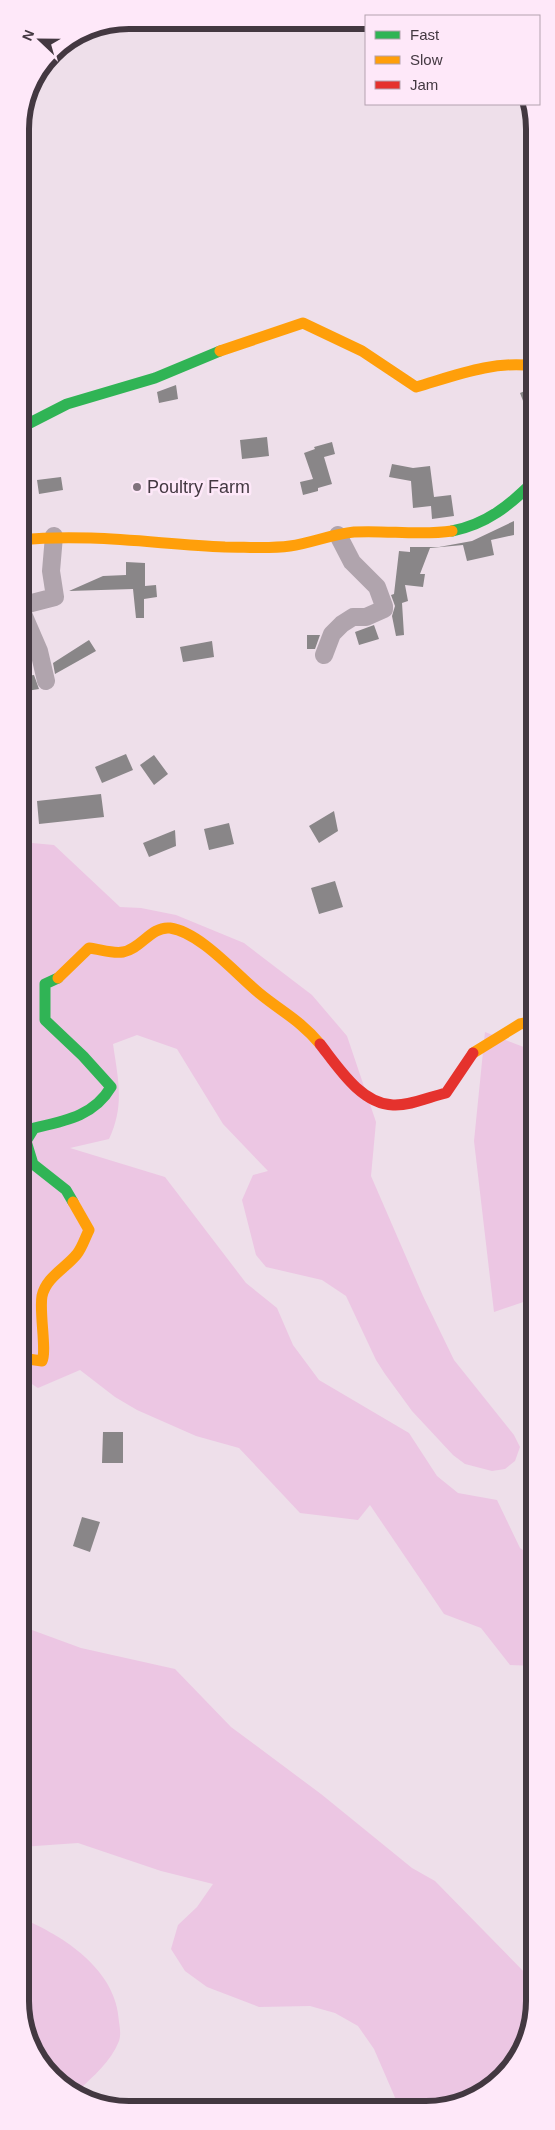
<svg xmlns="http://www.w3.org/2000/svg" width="555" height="2130" viewBox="0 0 555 2130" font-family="Helvetica,sans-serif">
	<rect width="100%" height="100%" fill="#eedfea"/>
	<!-- green -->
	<path fill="#ecc6e3" d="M21 842 54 845 120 907 141 908 176 915 244 943 312 995 347 1036 376 1122 371 1176 423 1296 454 1360 514 1435 520 1447 515 1461 505 1469 492 1471 465 1464 453 1455 412 1411 385 1374 376 1360 346 1296 322 1280 266 1267 256 1255 242 1200 253 1175 268 1171 223 1124 177 1049 137 1035 113 1044C118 1079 125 1105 109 1139L70 1148 165 1177 246 1283 277 1308 293 1345 319 1380 409 1433 437 1476 458 1493 497 1500 520 1548 535 1558V1666L510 1665 481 1628 444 1614 370 1505 358 1520 300 1513 239 1448 196 1436 137 1410 115 1397 80 1370 38 1388 21 1377Z
		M485 1032 534 1051 535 1298 494 1312 474 1141Z
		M21 1626 81 1648 175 1669 231 1727 321 1794 412 1868 435 1881 529 1977 535 1987V2009L508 2073 475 2099 441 2109H400L374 2049 358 2026 335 2013 310 2006 259 2007 207 1987 185 1971 171 1949 178 1925 197 1907 213 1884 161 1871 78 1843 21 1847Z
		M21 1918C64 1936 117 1970 119 2022 120 2028 121 2035 119 2041 111 2062 93 2076 78 2091L47 2073 21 2016Z"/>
	<!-- building -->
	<path fill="#898688" d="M176 385 178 399 159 403 157 392Z
		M534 387V427H533L520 393Z
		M267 437 269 456 242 459 240 440Z
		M332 442 335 454 324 457 332 484 318 488V491L303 495 300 482 313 479 304 453 315 449 314 447Z
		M392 464 413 468 430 466 434 497 451 495 454 516 432 519 431 506 413 508 411 481 389 477Z
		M61 477 63 490 39 494 37 480Z
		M514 521V535L491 540 494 555 467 561 463 545 430 548 420 574H425L423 587 405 585 408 601 402 603 404 635 396 636 392 616 395 606 391 595 394 594 399 551 410 552V547H439L472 541Z
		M126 562 145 563V586L156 585 157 597 144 599V618H136L133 589 69 591 103 576 126 575Z
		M374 625 379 639 359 645 355 632Z
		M307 635H320L315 649H307Z
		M89 640 96 651 55 674 53 663Z
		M212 641 214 657 183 662 180 647Z
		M34 675 39 689 20 692V677Z
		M126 754 133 770 102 783 95 767Z
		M154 755 168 774 154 785 140 765Z
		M101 794 104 817 39 824 37 801Z
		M334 811 338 831 319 843 309 826Z
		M229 823 234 844 209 850 204 829Z
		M175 830 176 846 149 857 143 843Z
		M335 881 343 907 319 914 311 888Z
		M103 1432H123V1463H102Z
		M82 1517 100 1522 90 1552 73 1546Z"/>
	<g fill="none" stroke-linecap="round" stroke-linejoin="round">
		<!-- street -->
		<path stroke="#b0a4ad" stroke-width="18" d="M20 606 55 597 51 571 54 536
			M20 607 39 651 46 681
			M324 655 332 634 342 624 353 617H366L384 609V606L377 587 352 562 338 535"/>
		<!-- fast -->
		<path stroke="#30b455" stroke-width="11" d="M20 428 67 404 155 378 220 351
			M452 531C487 524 510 505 534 481
			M58 978 45 984V1020L83 1056 111 1087C94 1116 65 1121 34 1128L26 1141 33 1164 66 1190 73 1202"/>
		<!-- slow -->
		<path stroke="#ff9f0a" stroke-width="11" d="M220 351 303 323 362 351 416 387C454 376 494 360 534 366
			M20 540C89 533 156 544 225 547 247 547 269 549 290 546 312 543 332 534 354 532 387 530 420 536 452 531
			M58 978 89 948C100 949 112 954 123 952 141 949 151 926 170 928 200 932 236 974 259 993 282 1012 300 1020 320 1044
			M473 1053 520 1024 534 1021
			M21 1358 42 1361C47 1351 39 1312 42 1296 46 1277 66 1268 77 1254 82 1248 85 1238 89 1230L73 1202"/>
		<!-- jam -->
		<path stroke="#e5322d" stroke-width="11" d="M320 1044C338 1067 361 1104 393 1105 410 1106 429 1097 446 1093L473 1053"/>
	</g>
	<!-- markers -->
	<circle fill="#7f727c" stroke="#fee8f9" stroke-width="2" cx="137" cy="487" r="5"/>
	<g text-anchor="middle" stroke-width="5" stroke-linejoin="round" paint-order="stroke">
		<!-- poi labels -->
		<g font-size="18" fill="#433841" stroke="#fee8f9" text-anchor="start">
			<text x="147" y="493">Poultry Farm</text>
		</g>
	</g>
	<!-- crop -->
	<path d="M0 0H555V2130H0ZM129 29H426A100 100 0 0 1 526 129V2001A100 100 0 0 1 426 2101H129A100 100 0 0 1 29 2001V129A100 100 0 0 1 129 29Z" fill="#fee8f9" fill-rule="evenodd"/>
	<path fill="none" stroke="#433841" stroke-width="6" d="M129 29H426A100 100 0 0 1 526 129V2001A100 100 0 0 1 426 2101H129A100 100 0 0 1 29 2001V129A100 100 0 0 1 129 29Z"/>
	<!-- legend -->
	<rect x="365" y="15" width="175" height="90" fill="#fee8f9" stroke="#b3a2af"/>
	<rect x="375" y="31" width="25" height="8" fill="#30b455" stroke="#b3a2af"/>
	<text x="410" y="40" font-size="15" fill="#433841">Fast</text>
	<rect x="375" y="56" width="25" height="8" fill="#ff9f0a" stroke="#b3a2af"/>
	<text x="410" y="65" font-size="15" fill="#433841">Slow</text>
	<rect x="375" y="81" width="25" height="8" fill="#e5322d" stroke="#b3a2af"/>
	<text x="410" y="90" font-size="15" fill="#433841">Jam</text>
	<!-- north arrow -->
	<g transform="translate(40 40) rotate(292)" stroke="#fee8f9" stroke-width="4" paint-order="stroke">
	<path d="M0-4L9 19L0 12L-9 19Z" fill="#433841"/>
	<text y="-8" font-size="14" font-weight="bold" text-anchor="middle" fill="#433841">N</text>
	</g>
</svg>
